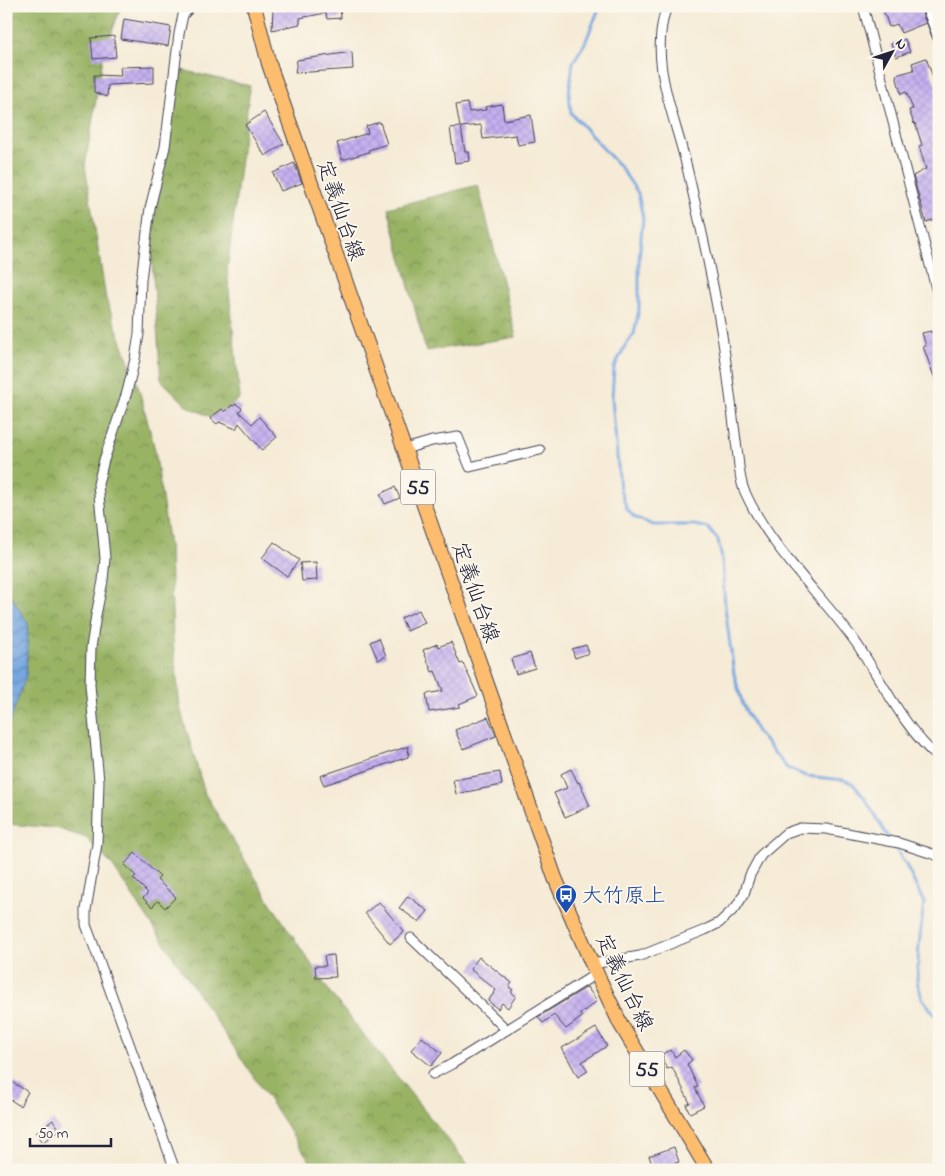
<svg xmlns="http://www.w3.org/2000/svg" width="945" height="1176" viewBox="0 0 945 1176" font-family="'Indie Flower','Klee One',sans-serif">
	<defs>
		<pattern id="forest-crowns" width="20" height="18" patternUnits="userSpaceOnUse" patternTransform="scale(1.25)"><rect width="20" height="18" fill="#99b365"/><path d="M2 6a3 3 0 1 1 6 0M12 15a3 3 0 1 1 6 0" fill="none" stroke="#7c9154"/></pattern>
		<pattern id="water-waves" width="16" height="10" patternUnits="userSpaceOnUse" patternTransform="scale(1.25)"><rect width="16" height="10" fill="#76a6e0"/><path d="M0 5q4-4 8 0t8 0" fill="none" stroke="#6087b7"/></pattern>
		<pattern id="building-cross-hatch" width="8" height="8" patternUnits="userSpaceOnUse" patternTransform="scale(1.25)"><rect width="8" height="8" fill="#c5b0f0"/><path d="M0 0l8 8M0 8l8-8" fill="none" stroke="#a997cf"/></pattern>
	</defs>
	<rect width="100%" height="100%" fill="#fbf7ec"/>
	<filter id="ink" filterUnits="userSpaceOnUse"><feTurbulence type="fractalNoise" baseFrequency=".02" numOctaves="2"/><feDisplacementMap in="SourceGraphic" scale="10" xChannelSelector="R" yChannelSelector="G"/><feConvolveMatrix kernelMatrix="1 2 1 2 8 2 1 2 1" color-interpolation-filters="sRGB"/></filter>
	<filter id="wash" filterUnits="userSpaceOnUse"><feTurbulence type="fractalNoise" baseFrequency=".0096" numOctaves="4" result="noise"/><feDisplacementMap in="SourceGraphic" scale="20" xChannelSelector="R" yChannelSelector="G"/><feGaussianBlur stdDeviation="1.12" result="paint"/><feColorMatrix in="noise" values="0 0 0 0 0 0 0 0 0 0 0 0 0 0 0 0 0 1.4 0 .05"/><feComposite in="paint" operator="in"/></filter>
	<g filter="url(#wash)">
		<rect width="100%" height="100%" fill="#f5ebd6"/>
		<!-- forest -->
		<path fill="url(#forest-crowns)" stroke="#5e6a50" d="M6 6H121L103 57 85 166 106 299 139 389 155 450 170 553 173 641 180 708 205 794 270 902 331 994 472 1170H316L112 865 86 838 56 828 7 824 6 826Z
			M177 69 250 86 227 270 240 398 215 419 187 406 161 380 151 247Z
			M478 185 516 337 426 351 388 208Z"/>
		<!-- water -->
		<path fill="url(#water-waves)" stroke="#4c648e" d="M6 588 28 623 26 676 6 733Z"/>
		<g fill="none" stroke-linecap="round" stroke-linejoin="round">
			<!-- stream -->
			<path stroke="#76a6e0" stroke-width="3" d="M600 6 585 43 573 62 569 94 571 113 621 168 638 193 643 218 639 259V309L634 334 625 346 614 368 612 398 620 489 627 509 634 517 653 525H695L708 528 718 540 722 559 725 607 734 674 743 705 757 732 787 768 806 776 844 780 853 784 864 797 889 839
				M893 845 906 865 924 903 919 945 917 981 922 998 939 1020"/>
		</g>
		<g id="blocks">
			<!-- building -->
			<path fill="url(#building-cross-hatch)" d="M280 6H340L341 18 327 19 326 13 300 18V24L272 30 273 8Z
				M899 6H919L926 23 901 33 897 24 889 27 884 12Z
				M124 19 171 27 168 46 121 39Z
				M114 36 116 57 93 59 91 38Z
				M905 39 910 52 896 57 891 44Z
				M352 52 353 69 295 73 297 60Z
				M926 58 939 94V142H934L939 155V218L926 222 913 176 926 169 919 146 922 145 915 123 914 124 909 110 913 109 906 92 901 94 896 75 914 70 912 63Z
				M154 66V83L108 85 107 97 94 92V75L121 76 120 67Z
				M467 103 469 112 486 110 485 107 502 104 504 120 531 115 535 142 518 145 516 135 483 139 481 125 461 127 465 152H469L470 161 455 163 450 128 460 127 456 105Z
				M264 112 284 144 265 156 245 125Z
				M380 122 387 144 368 150 369 152 342 160 337 143 368 133 366 126Z
				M294 163 302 183 281 191 273 173Z
				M931 331V333L935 332 939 345V384L937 385 923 346H926L922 333Z
				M236 404 242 408 239 412 252 424 259 417 277 437 262 450 239 423 236 429 219 422 217 424 210 418 222 409 225 412 232 405 233 406Z
				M395 487 400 498 385 504 380 494Z
				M274 542 299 560 287 576 262 558Z
				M316 562 317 580 302 581 300 563Z
				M419 610 425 623 407 631 401 618Z
				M379 638 386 656 378 660 370 642Z
				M451 642 460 664 463 663 478 696 459 704 460 707 429 712 426 694 443 691 435 671 432 672 423 650 437 644 438 647Z
				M586 645 589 653 575 658 572 649Z
				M530 653 535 668 516 674 511 659Z
				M488 717 496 736 463 749 455 730Z
				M409 746 408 757 324 785 320 776Z
				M571 769 578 783 579 782 590 806 565 817 554 793 567 788 561 774Z
				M500 772 502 785 456 794 453 780Z
				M135 853 160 877 157 880 176 897 165 908 158 901 152 907 143 898 148 893 133 878 136 876 124 865Z
				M408 896 428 911 419 922 399 908Z
				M379 902 404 932 390 944 365 913Z
				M334 955 336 977 316 978 315 966H326L324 956Z
				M479 957 512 983 509 987 513 990 511 992 516 996 508 1008 502 1003 498 1009 488 1001 496 990 470 969Z
				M587 987 597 1001 580 1014 582 1017 566 1029 554 1015 543 1023 538 1017Z
				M596 1028 607 1046 582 1062 588 1071 578 1077 562 1048Z
				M422 1037 442 1053 431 1066 411 1050Z
				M671 1050 675 1057 684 1050 692 1060 687 1064 698 1087 695 1088 704 1106 690 1113 686 1105 690 1103 672 1067 667 1069 660 1055Z
				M6 1078 28 1092 20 1106 6 1097Z
				M53 1120 60 1130 43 1142 36 1133Z
				M674 1147 679 1162 654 1170 649 1156Z"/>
		</g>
	</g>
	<g filter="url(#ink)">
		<use href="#blocks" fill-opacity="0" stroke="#424052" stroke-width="1"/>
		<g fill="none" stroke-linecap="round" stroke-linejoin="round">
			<!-- minor casing -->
			<g stroke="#424052" stroke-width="11">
				<path id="minor" d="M667 6C647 62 676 117 688 172 702 232 716 293 725 355 729 386 733 418 737 449 739 462 739 478 744 490 769 547 818 591 854 640 880 676 904 730 939 758
					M863 6 939 300
					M405 449 432 441 458 437 470 467 540 450
					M411 938 507 1030
					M592 964 640 956 705 930 719 923 736 907 744 894 750 875 761 855 786 833 800 828 826 829 899 843 939 856
					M433 1074 452 1064 596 974
					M175 1170 91 938 86 925V910L97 844 99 781 90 685 91 648 96 615 103 581 105 558 98 484 104 460 127 392 135 359 139 334 141 280 150 208 165 147 179 34 183 15 191 6"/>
			</g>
			<!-- tertiary casing -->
			<g stroke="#424052" stroke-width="14">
				<path id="tertiary" d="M927 6 939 37"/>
			</g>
			<!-- primary casing -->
			<g stroke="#424052" stroke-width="16">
				<path id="primary" d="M254 6 269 64 555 878 592 964 621 1025 708 1170"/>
			</g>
			<!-- minor -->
			<use href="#minor" stroke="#fff" stroke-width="9"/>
			<!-- tertiary -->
			<use href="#tertiary" stroke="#fff" stroke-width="11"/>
			<!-- primary -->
			<use href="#primary" stroke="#fcbd6e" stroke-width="14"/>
		</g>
	</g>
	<!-- icons -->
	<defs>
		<g id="bus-pin" transform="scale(1.125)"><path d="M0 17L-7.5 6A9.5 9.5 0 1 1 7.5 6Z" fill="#1a4fb4" stroke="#fbf7ec"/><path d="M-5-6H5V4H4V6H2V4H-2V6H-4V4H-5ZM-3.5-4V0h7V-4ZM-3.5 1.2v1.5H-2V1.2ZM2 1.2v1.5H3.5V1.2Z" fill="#fff"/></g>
	</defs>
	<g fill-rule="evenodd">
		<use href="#bus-pin" x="566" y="895"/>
	</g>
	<g text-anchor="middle" stroke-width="4" stroke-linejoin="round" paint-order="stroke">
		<!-- shield labels -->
		<g fill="#fbf7ec" stroke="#636270" stroke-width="1">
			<rect x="400.5" y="469.5" width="35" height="35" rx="4"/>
			<rect x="629.5" y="1051.5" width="35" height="35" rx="4"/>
		</g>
		<g font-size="20" font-weight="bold" fill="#22223b">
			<text x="418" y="494">55</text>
			<text x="647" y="1076">55</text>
		</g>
		<!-- street labels -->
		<g font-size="21" fill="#22223b" stroke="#fbf7ec">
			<text transform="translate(341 210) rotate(71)" y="7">定義仙台線</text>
			<text transform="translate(476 592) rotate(71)" y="7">定義仙台線</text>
			<text transform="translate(625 982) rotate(64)" y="7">定義仙台線</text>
		</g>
		<!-- transit labels -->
		<g font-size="21" fill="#164399" stroke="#fbf7ec" text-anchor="start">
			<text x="582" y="902">大竹原上</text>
		</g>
	</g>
	<!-- margin -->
	<rect width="945" height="1176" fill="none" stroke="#fbf7ec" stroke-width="25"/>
	<!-- north arrow -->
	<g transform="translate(892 52) rotate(50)" stroke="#fbf7ec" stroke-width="4" paint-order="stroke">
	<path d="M0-4L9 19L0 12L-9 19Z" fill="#22223b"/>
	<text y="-8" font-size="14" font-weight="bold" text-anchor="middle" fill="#22223b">N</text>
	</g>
	<!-- scale -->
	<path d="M30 1138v8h81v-8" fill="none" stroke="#22223b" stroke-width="2.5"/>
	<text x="38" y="1138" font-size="15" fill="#22223b" stroke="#fbf7ec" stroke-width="4" paint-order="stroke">50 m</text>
</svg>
